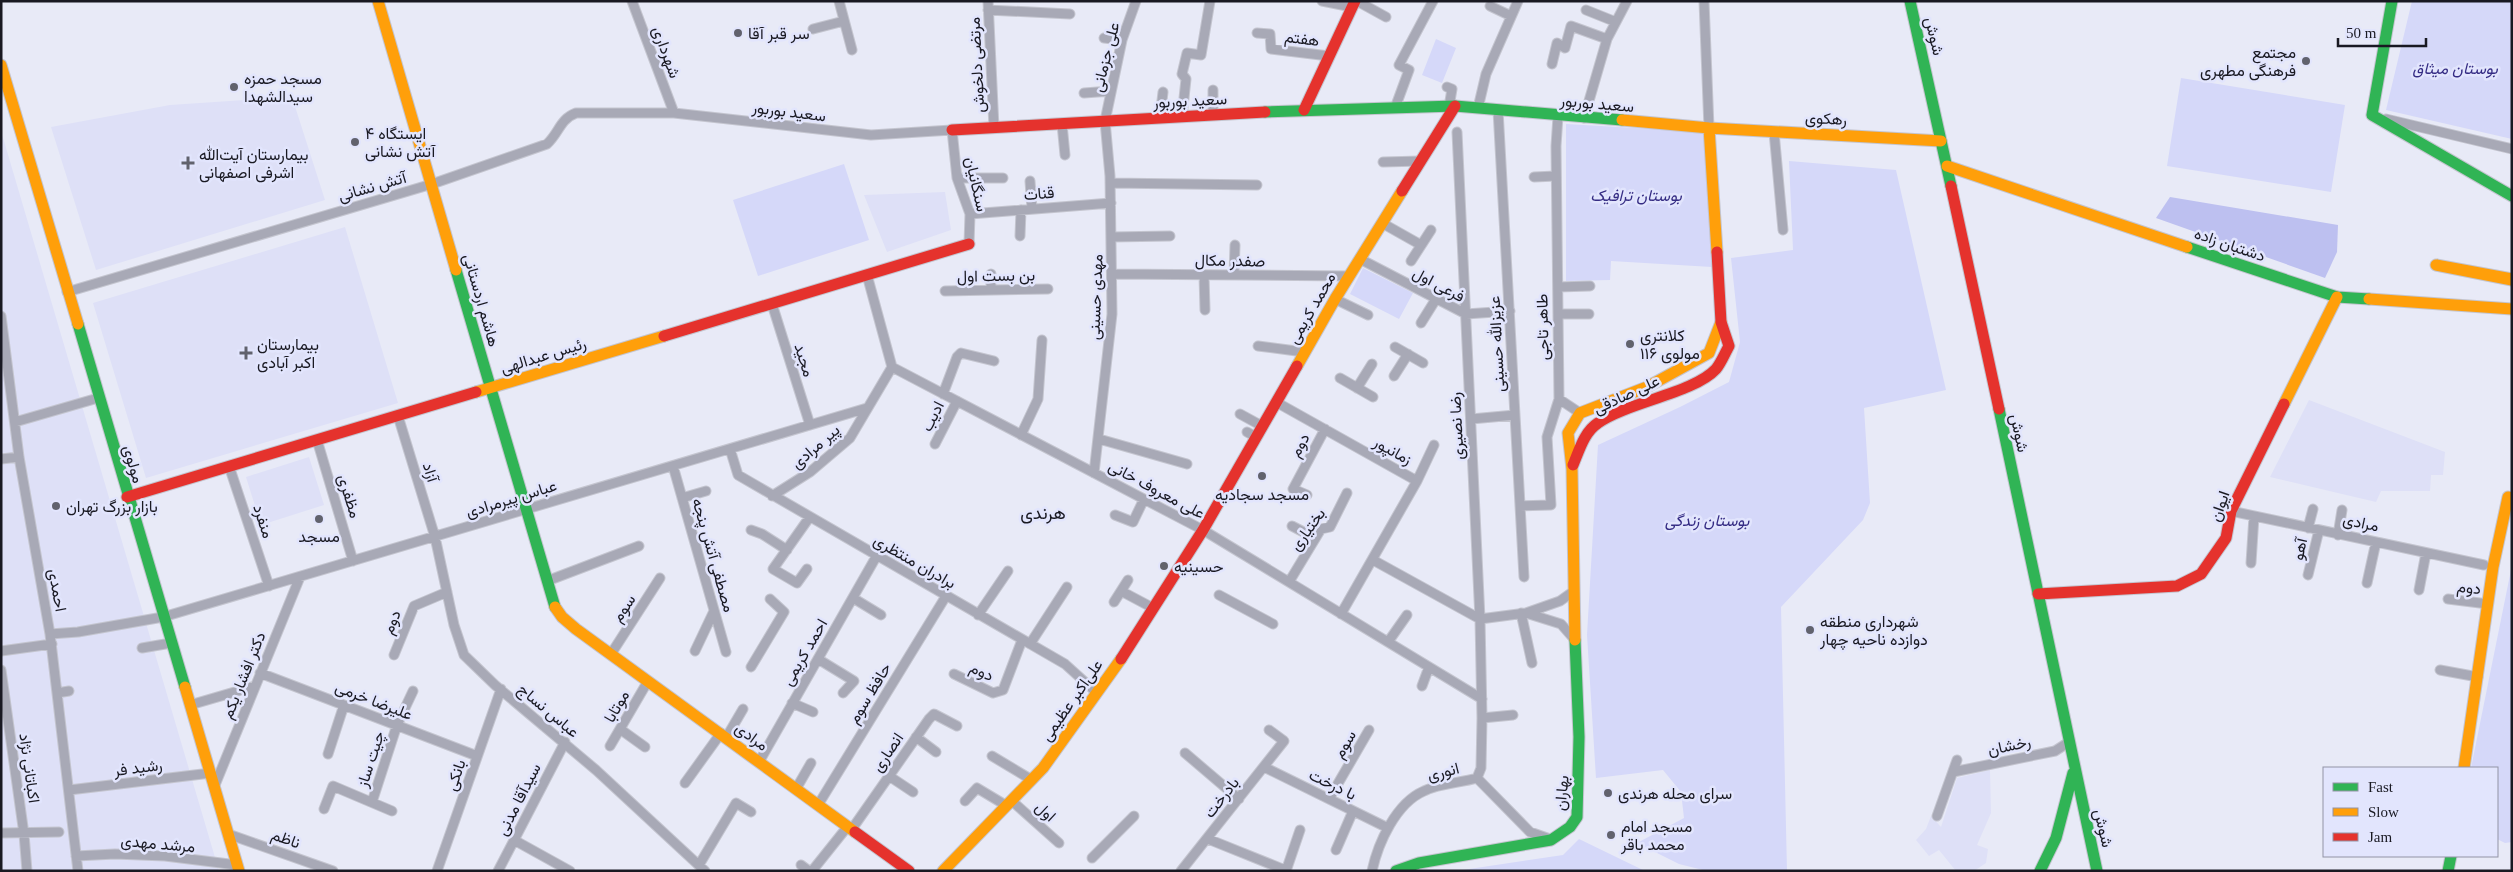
<svg xmlns="http://www.w3.org/2000/svg" width="2513" height="872" viewBox="0 0 2513 872" font-family="'Times New Roman',Vazirmatn,serif">
	<rect width="100%" height="100%" fill="#e8eaf7"/>
	<!-- built -->
	<path fill="#dee0f7" d="M292 97 325 200 96 270 51 127 170 105Z
		M1 133 4 141 219 871H1Z
		M945 192 951 230 887 252 864 195Z
		M345 227 398 403 146 478 93 303Z
		M2309 400 2445 452 2443 475H2431L2430 491H2381L2376 502 2270 477Z
		M309 457 324 505 261 525 246 477Z
		M1990 770 1991 813 1977 845 1988 849 1986 863 1974 871H1956L1939 850 1929 856 1916 840 1926 829 1931 816 1941 827 1957 778Z"/>
	<!-- green -->
	<path fill="#d5d8f9" d="M2412 1H2512V139L2386 110Z
		M1436 39 1456 48 1442 83 1422 75Z
		M2181 78 2345 105 2331 192 2167 166Z
		M1566 124 1705 132 1712 267 1611 261 1610 280 1566 281Z
		M1789 161 1896 170 1946 390 1864 408 1870 503 1863 520 1781 607 1787 871H1707L1679 864 1637 843 1684 818 1681 792 1663 770 1596 778 1587 635 1598 445 1680 407 1729 382 1740 342 1731 258 1793 250Z
		M844 164 869 240 758 276 733 200Z
		M1363 268 1413 293 1399 319 1350 294Z
		M2512 565V842L2505 843 2497 839V768H2471Z
		M1579 839 1645 871H1456L1563 855Z"/>
	<!-- forest -->
	<path fill="#bdc0f0" d="M2170 197 2338 225 2337 252 2325 278 2156 218Z"/>
	<g fill="none" stroke-linecap="round" stroke-linejoin="round">
		<!-- street casing -->
		<g stroke="#c4c5cf" stroke-width="11">
			<path id="street" d="M632 1 674 113
				M839 1 852 50
				M988 1 994 128
				M1322 1 1352 7
				M1357 1 1386 17
				M1704 1 1709 128
				M1490 6 1511 16
				M988 10 1070 14
				M1586 10 1616 22
				M813 29 844 21
				M1257 33 1270 34 1271 49 1329 56
				M1104 38 1122 40
				M1552 64 1557 43 1565 48 1571 26 1607 39
				M1447 87 1452 89 1449 107
				M1213 90V115
				M1084 93 1111 91
				M1395 108 1409 70 1399 65 1433 1
				M1478 108 1486 74 1518 1
				M1498 110 1524 577
				M1182 117 1186 79 1182 74 1187 53 1201 55 1210 1
				M1160 118 1163 92
				M1584 118 1607 39 1627 1
				M2386 119 2512 149
				M1062 124 1065 155
				M1457 132 1480 619 1482 718 1481 768 1477 778
				M1774 132 1783 230
				M1383 162 1421 161
				M1534 177 1556 176
				M957 178H1003
				M1030 181 1032 209
				M1111 183 1257 185
				M970 214 1111 203
				M1382 223 1421 245
				M1020 236 1021 210
				M1111 237 1170 236
				M1360 259 1466 314 1510 311
				M1411 261 1431 230
				M991 274V290
				M1112 274 1349 276
				M867 275 892 367 1203 530 1482 699
				M1204 275 1205 310
				M1234 275 1235 245
				M1558 287 1590 286
				M945 291 1048 289
				M67 292 432 184 547 144C559 133 560 119 576 113H674L871 135 952 130 957 178 970 214 969 244
				M1335 299 1368 315
				M772 304 810 425
				M1559 314H1589
				M1 316 19 457 50 634 78 871
				M1421 323 1436 299
				M1258 346 1304 352
				M1395 347 1423 363
				M1394 376 1408 354
				M1340 378 1373 397
				M1357 388 1372 364
				M943 394 957 357 961 353 994 361
				M1559 399 1580 413
				M1276 402 1417 481 1341 614
				M1240 414 1262 426
				M398 416 435 537 454 625 464 655 495 685 596 770 705 871
				M1471 419 1515 415
				M15 422 98 398
				M1247 432 1256 437
				M1021 435 1038 399 1042 340
				M1099 439 1187 464
				M317 440 353 561
				M935 444 957 401
				M730 449 738 475 1065 664 1097 693
				M1 459 19 457
				M229 466 269 586
				M673 466 726 652
				M1094 473 1112 314 1110 176 1105 121 1122 40 1136 1
				M1417 481 1434 445
				M1307 495 1293 489 1325 429
				M772 496 810 472 850 438 892 367
				M682 498 706 491
				M1520 506 1551 505 1547 437 1559 399 1556 146 1558 116
				M2231 511 2484 565
				M1115 515 1133 522 1144 499
				M1292 526 1315 538
				M2308 528 2313 509
				M751 530 762 534 787 550
				M2338 535 2342 510
				M1373 560 1480 619 1526 613
				M2251 563 2254 516
				M807 569 797 583 773 569 809 518
				M2308 575 2319 530
				M547 581 639 546
				M1289 582 1321 529 1330 527 1347 493
				M2367 583 2376 542
				M2419 590 2426 553
				M1121 591 1153 608
				M1574 591 1560 601 1526 613 1561 624 1575 640
				M1219 595 1273 624
				M853 598 881 615
				M2448 599 2488 604
				M1114 602 1128 580
				M1521 613 1532 663
				M978 615 1008 571
				M50 634 78 632 163 617 867 408
				M1388 642 1407 615
				M1030 644 1067 587
				M142 648 171 643
				M1 651 52 644
				M695 651 714 611
				M611 654 660 578
				M394 655 414 606 447 592
				M818 659 854 681 843 693
				M751 667 784 612 770 599
				M1 670 24 834 27 871
				M2440 670 2478 677
				M260 673 477 756
				M954 674 993 693 1003 690 1022 640
				M1422 686 1429 667
				M57 693 69 691
				M792 703 813 712
				M190 705 255 686
				M1482 718 1513 715
				M620 729 645 747
				M916 737 936 752
				M726 738 743 709
				M610 746 648 681
				M1185 753 1239 799
				M328 754 344 705
				M992 756 1032 780
				M759 762 876 557
				M1264 767 1388 828
				M1953 772 2055 751 2069 742
				M889 776 913 792
				M1477 778 1530 832 1550 839
				M685 783 721 733
				M215 785 300 577
				M796 789 811 763
				M69 790 211 773
				M1329 799 1369 730
				M965 801 977 788 1007 806
				M1012 801 1059 843
				M372 802 397 725 413 691
				M818 805 946 596
				M324 809 333 786 392 811
				M1937 816 1957 760
				M852 829 929 719 934 714 957 726
				M1 833 59 832
				M228 834 333 871
				M1208 839 1285 870
				M514 840 570 871
				M1336 850 1353 811
				M76 856 115 854 165 856 237 865
				M1092 858 1134 816
				M699 865 736 803 751 812
				M801 865 809 871
				M437 871 501 689
				M498 871 565 742
				M812 871 848 826
				M1181 871 1284 741 1269 730
				M1286 871 1300 830
				M1372 871C1378 843 1396 803 1424 791 1440 783 1460 783 1477 778"/>
		</g>
		<!-- fast casing -->
		<g stroke="#c4c5cf" stroke-width="13">
			<path id="fast" d="M1910 1 1951 186
				M2392 1 2372 115 2512 196
				M1265 112 1455 106 1622 120
				M2187 247 2337 297 2369 299
				M456 270 555 607
				M78 324 185 687
				M1999 409 2097 871
				M1396 871 1419 863 1551 840 1570 827 1577 817 1579 737 1575 640
				M2040 871 2056 838 2073 773
				M2448 871 2451 856"/>
		</g>
		<!-- slow casing -->
		<g stroke="#c4c5cf" stroke-width="13">
			<path id="slow" d="M378 1 456 270
				M1 65 78 324
				M1622 120 1709 128 1941 141
				M1709 128 1717 252
				M1947 166 2187 247
				M2512 279 2436 265 2512 280
				M2369 299 2512 309
				M1297 366 1335 299 1402 191
				M476 392 664 336
				M2284 404 2337 297
				M555 607 562 617 576 629 855 832
				M1575 640 1572 469 1568 433 1580 413 1647 387 1709 353 1721 322
				M185 687 239 871
				M2464 768 2493 567 2508 497
				M943 871 1043 768 1121 659"/>
		</g>
		<!-- jam casing -->
		<g stroke="#c4c5cf" stroke-width="13">
			<path id="jam" d="M1304 110 1355 1
				M952 130 1265 112
				M1951 186 1999 409
				M1402 191 1455 106
				M664 336 969 244
				M1573 465C1579 451 1584 432 1598 423 1628 402 1694 393 1716 369 1721 363 1725 353 1729 346L1721 322 1717 252
				M127 497 476 392
				M2038 594 2177 586 2201 574 2226 538 2231 511 2284 404
				M1121 659 1203 530 1297 366
				M855 832 909 871"/>
		</g>
		<!-- street -->
		<use href="#street" stroke="#a8a9b6" stroke-width="9"/>
		<!-- fast -->
		<use href="#fast" stroke="#30b455" stroke-width="11"/>
		<!-- slow -->
		<use href="#slow" stroke="#ff9f0a" stroke-width="11"/>
		<!-- jam -->
		<use href="#jam" stroke="#e5322d" stroke-width="11"/>
	</g>
	<!-- markers -->
	<g fill="#61626d" stroke="#e2e5fd" stroke-width="2">
		<circle cx="738" cy="33" r="5"/>
		<circle cx="2306" cy="61" r="5"/>
		<circle cx="234" cy="87" r="5"/>
		<circle cx="355" cy="142" r="5"/>
		<path d="M185.5 155.5h5v5h5v5h-5v5h-5v-5h-5v-5h5z"/>
		<circle cx="1630" cy="344" r="5"/>
		<path d="M243.5 345.5h5v5h5v5h-5v5h-5v-5h-5v-5h5z"/>
		<circle cx="1262" cy="476" r="5"/>
		<circle cx="56" cy="506" r="5"/>
		<circle cx="319" cy="519" r="5"/>
		<circle cx="1164" cy="566" r="5"/>
		<circle cx="1810" cy="630" r="5"/>
		<circle cx="1608" cy="793" r="5"/>
		<circle cx="1611" cy="835" r="5"/>
	</g>
	<g text-anchor="middle" stroke-width="5" stroke-linejoin="round" paint-order="stroke">
		<!-- poi labels -->
		<g font-size="16" fill="#191922" stroke="#e2e5fd" text-anchor="start">
			<text x="748" y="39">سر قبر آقا</text>
			<text x="2296" y="58" text-anchor="end">مجتمع<tspan x="2296" dy="18">فرهنگی مطهری</tspan></text>
			<text x="244" y="84">مسجد حمزه<tspan x="244" dy="18">سیدالشهدا</tspan></text>
			<text x="365" y="139">ایستگاه ۴<tspan x="365" dy="18">آتش نشانی</tspan></text>
			<text x="199" y="160">بیمارستان آیت‌الله<tspan x="199" dy="18">اشرفی اصفهانی</tspan></text>
			<text x="1640" y="341">کلانتری<tspan x="1640" dy="18">۱۱۶ مولوی</tspan></text>
			<text x="257" y="350">بیمارستان<tspan x="257" dy="18">اکبر آبادی</tspan></text>
			<text x="1262" y="500" text-anchor="middle">مسجد سجادیه</text>
			<text x="66" y="512">بازار بزرگ تهران</text>
			<text x="319" y="542" text-anchor="middle">مسجد</text>
			<text x="1174" y="572">حسینیه</text>
			<text x="1820" y="627">شهرداری منطقه<tspan x="1820" dy="18">دوازده ناحیه چهار</tspan></text>
			<text x="1618" y="799">سرای محله هرندی</text>
			<text x="1621" y="832">مسجد امام<tspan x="1621" dy="18">محمد باقر</tspan></text>
		</g>
		<!-- street labels -->
		<g font-size="16" fill="#191922" stroke="#e2e5fd">
			<text transform="translate(1935 36) rotate(77)" y="6">شوش</text>
			<text transform="translate(1302 38) rotate(7)" y="6">هفتم</text>
			<text transform="translate(667 52) rotate(70)" y="6">شهرداری</text>
			<text transform="translate(1105 57) rotate(-76)" y="6">علی جزمانی</text>
			<text transform="translate(976 65) rotate(-93)" y="6">مرتضی دلخوش</text>
			<text transform="translate(1190 100) rotate(-3)" y="6">سعید بوربور</text>
			<text transform="translate(1597 103) rotate(5)" y="6">سعید بوربور</text>
			<text transform="translate(789 111) rotate(7)" y="6">سعید بوربور</text>
			<text transform="translate(1826 118) rotate(3)" y="6">رهکوی</text>
			<text transform="translate(977 184) rotate(77)" y="6">سنگانیان</text>
			<text transform="translate(372 186) rotate(-16)" y="6">آتش نشانی</text>
			<text transform="translate(1039 193) rotate(-5)" y="6">قنات</text>
			<text transform="translate(2230 244) rotate(19)" y="6">دشتبان زاده</text>
			<text transform="translate(1230 260) rotate(1)" y="6">صفدر مکال</text>
			<text transform="translate(996 275) rotate(-1)" y="6">بن بست اول</text>
			<text transform="translate(1439 284) rotate(28)" y="6">فرعی اول</text>
			<text transform="translate(1095 297) rotate(-88)" y="6">مهدی حسینی</text>
			<text transform="translate(482 300) rotate(74)" y="6">هاشم اردستانی</text>
			<text transform="translate(1311 308) rotate(-60)" y="6">محمد کریمی</text>
			<text transform="translate(1542 327) rotate(-91)" y="6">طاهر تاجی</text>
			<text transform="translate(1496 344) rotate(-93)" y="6">عزیزالله حسینی</text>
			<text transform="translate(543 355) rotate(-17)" y="6">رئیس عبدالهی</text>
			<text transform="translate(805 360) rotate(73)" y="6">مجید</text>
			<text transform="translate(1626 394) rotate(-25)" y="6">علی صادقی</text>
			<text transform="translate(932 416) rotate(-63)" y="6">ادیب</text>
			<text transform="translate(1456 426) rotate(-93)" y="6">رضا نصیری</text>
			<text transform="translate(2020 433) rotate(78)" y="6">شوش</text>
			<text transform="translate(1299 445) rotate(-62)" y="6">دوم</text>
			<text transform="translate(815 446) rotate(-41)" y="6">پیر مرادی</text>
			<text transform="translate(1393 450) rotate(29)" y="6">زمانپور</text>
			<text transform="translate(134 464) rotate(74)" y="6">مولوی</text>
			<text transform="translate(431 472) rotate(73)" y="6">آزاد</text>
			<text transform="translate(1157 489) rotate(28)" y="6">علی معروف خانی</text>
			<text transform="translate(350 496) rotate(73)" y="6">مظفری</text>
			<text transform="translate(511 498) rotate(-17)" y="6">عباس پیرمرادی</text>
			<text transform="translate(2219 506) rotate(-71)" y="6">ایوان</text>
			<text transform="translate(264 521) rotate(72)" y="6">منفرد</text>
			<text transform="translate(2361 522) rotate(12)" y="6">مرادی</text>
			<text transform="translate(1307 529) rotate(-54)" y="6">بختیاری</text>
			<text transform="translate(2299 549) rotate(-77)" y="6">آهو</text>
			<text transform="translate(714 555) rotate(74)" y="6">مصطفی آتش پنجه</text>
			<text transform="translate(915 561) rotate(30)" y="6">برادران منتظری</text>
			<text transform="translate(2469 587) rotate(6)" y="6">دوم</text>
			<text transform="translate(58 590) rotate(80)" y="6">احمدی</text>
			<text transform="translate(623 608) rotate(-57)" y="6">سوم</text>
			<text transform="translate(391 622) rotate(-68)" y="6">دوم</text>
			<text transform="translate(804 652) rotate(-60)" y="6">احمد کریمی</text>
			<text transform="translate(982 671) rotate(25)" y="6">دوم</text>
			<text transform="translate(243 675) rotate(-68)" y="6">دکتر افشار یکم</text>
			<text transform="translate(869 693) rotate(-59)" y="6">حافظ سوم</text>
			<text transform="translate(374 700) rotate(21)" y="6">علیرضا خرمی</text>
			<text transform="translate(1071 700) rotate(-55)" y="6">علی‌اکبر عظیمی</text>
			<text transform="translate(616 706) rotate(-60)" y="6">موتابا</text>
			<text transform="translate(549 710) rotate(40)" y="6">عباس نساج</text>
			<text transform="translate(752 736) rotate(36)" y="6">مرادی</text>
			<text transform="translate(1344 744) rotate(-60)" y="6">سوم</text>
			<text transform="translate(2009 745) rotate(-12)" y="6">رخشان</text>
			<text transform="translate(887 752) rotate(-56)" y="6">انصاری</text>
			<text transform="translate(370 759) rotate(-72)" y="6">چیت ساز</text>
			<text transform="translate(138 767) rotate(-7)" y="6">رشید فر</text>
			<text transform="translate(30 768) rotate(82)" y="6">اکباتانی نژاد</text>
			<text transform="translate(1443 771) rotate(-14)" y="6">انوری</text>
			<text transform="translate(455 775) rotate(-71)" y="6">بانکی</text>
			<text transform="translate(1333 784) rotate(26)" y="6">با درخت</text>
			<text transform="translate(1561 793) rotate(-85)" y="6">بهاران</text>
			<text transform="translate(1221 797) rotate(-52)" y="6">بادرخت</text>
			<text transform="translate(518 799) rotate(-63)" y="6">سیدآقا مدنی</text>
			<text transform="translate(1046 811) rotate(43)" y="6">اول</text>
			<text transform="translate(2104 828) rotate(77)" y="6">شوش</text>
			<text transform="translate(286 838) rotate(20)" y="6">ناظم</text>
			<text transform="translate(158 843) rotate(5)" y="6">مرشد مهدی</text>
		</g>
		<!-- park labels -->
		<g font-size="16" font-style="italic" fill="#352c84" stroke="#e2e5fd">
			<text x="2455" y="74">بوستان میثاق</text>
			<text x="1636" y="201">بوستان ترافیک</text>
			<text x="1707" y="526">بوستان زندگی</text>
		</g>
		<!-- neighbourhood labels -->
		<g font-size="18" fill="#191922" stroke="#e2e5fd">
			<text x="1043" y="519">هرندی</text>
		</g>
	</g>
	<!-- border -->
	<rect width="2513" height="872" fill="none" stroke="#191922" stroke-width="5"/>
	<!-- legend -->
	<rect x="2323" y="767" width="175" height="90" fill="#e2e5fd" stroke="#9293a5"/>
	<rect x="2333" y="783" width="25" height="8" fill="#30b455" stroke="#9293a5"/>
	<text x="2368" y="792" font-size="15" fill="#191922">Fast</text>
	<rect x="2333" y="808" width="25" height="8" fill="#ff9f0a" stroke="#9293a5"/>
	<text x="2368" y="817" font-size="15" fill="#191922">Slow</text>
	<rect x="2333" y="833" width="25" height="8" fill="#e5322d" stroke="#9293a5"/>
	<text x="2368" y="842" font-size="15" fill="#191922">Jam</text>
	<!-- scale -->
	<path d="M2338 38v8h88v-8" fill="none" stroke="#191922" stroke-width="2.5"/>
	<text x="2346" y="38" font-size="15" fill="#191922" stroke="#e2e5fd" stroke-width="4" paint-order="stroke">50 m</text>
</svg>
